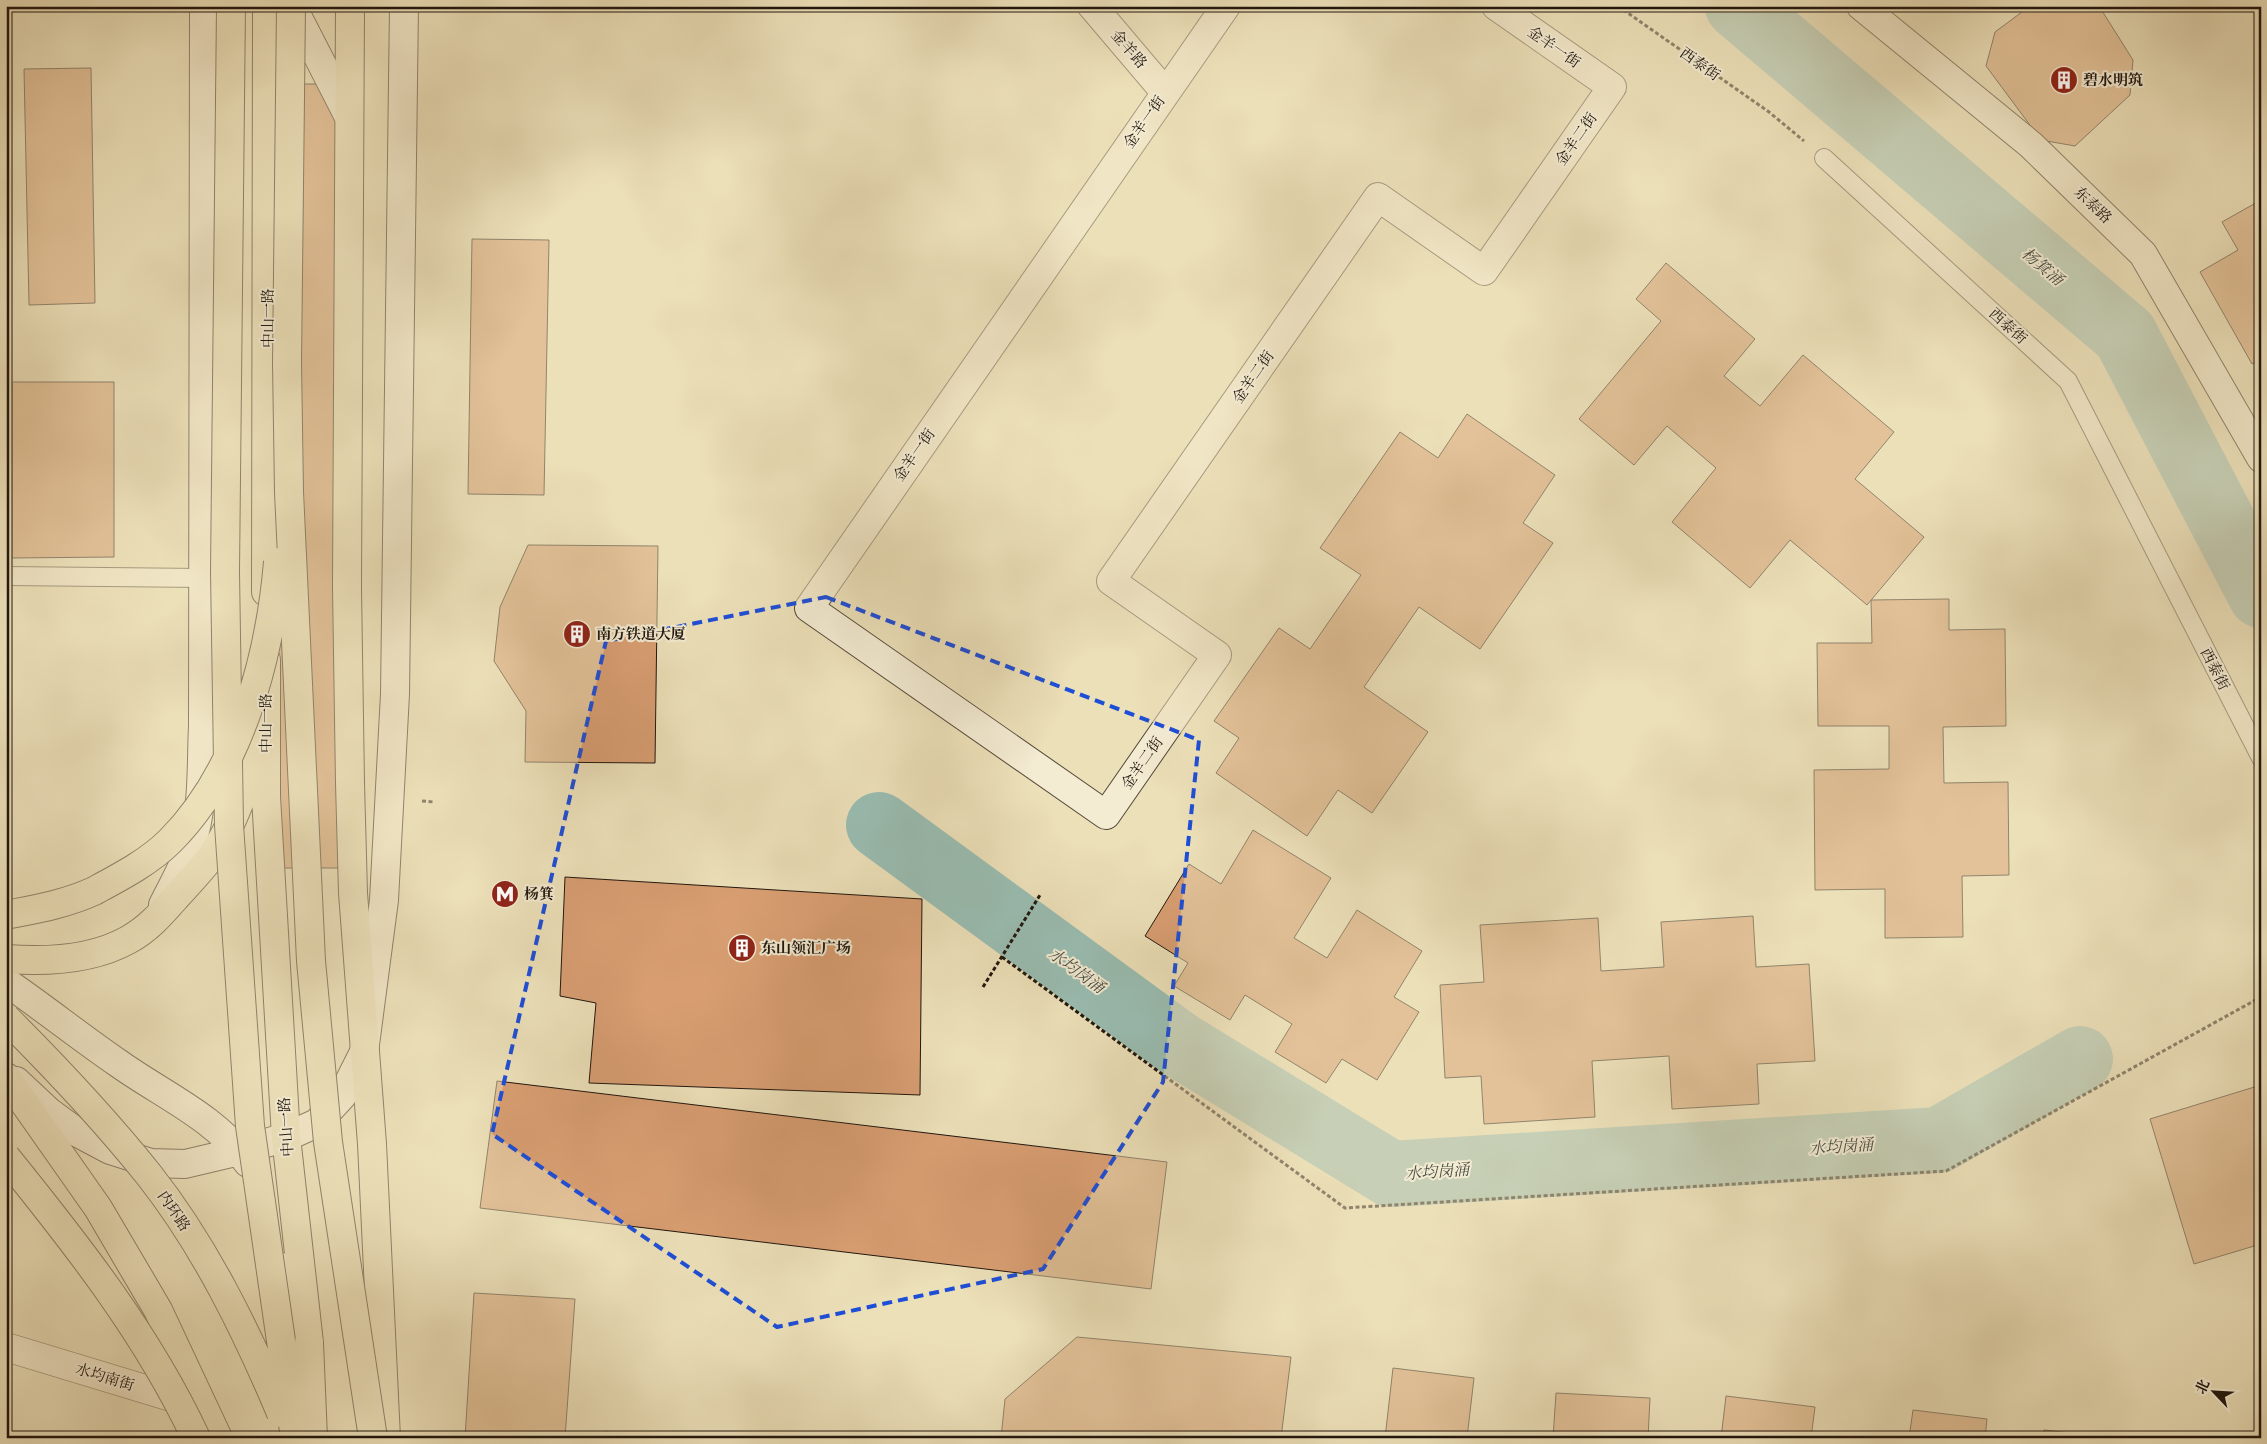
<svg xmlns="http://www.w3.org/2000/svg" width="2267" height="1444" viewBox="0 0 2267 1444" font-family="'IM FELL English','Noto Serif SC',serif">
	<rect width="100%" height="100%" fill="#ece0b9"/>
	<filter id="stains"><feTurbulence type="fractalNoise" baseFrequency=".004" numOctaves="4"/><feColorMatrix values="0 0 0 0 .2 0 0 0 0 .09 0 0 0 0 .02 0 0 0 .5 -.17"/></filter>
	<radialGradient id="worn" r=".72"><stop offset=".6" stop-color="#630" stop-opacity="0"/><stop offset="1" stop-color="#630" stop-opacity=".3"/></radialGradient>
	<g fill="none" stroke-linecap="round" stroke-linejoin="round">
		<!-- river -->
		<path stroke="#99bdb2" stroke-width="66" d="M1738 6 2125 335 2261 595
			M879 825 1180 1045 1391 1174 1939 1140 2080 1059"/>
	</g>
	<!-- building -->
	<path fill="#d89e72" stroke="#20160e" d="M2030 6H2099L2133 60 2130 95 2075 146 2041 140 1986 66 1995 32Z
		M91 68 95 303 29 305 24 69Z
		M262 84H355L357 868H265Z
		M2261 200V359L2252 364 2200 272 2238 250 2222 222Z
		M472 239 549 240 544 495 468 494Z
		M1666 263 1755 339 1724 376 1760 406 1803 355 1894 432 1855 479 1924 537 1867 605 1790 540 1750 588 1672 522 1716 468 1667 426 1634 465 1579 419 1661 321 1636 299Z
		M12 382H114V557L12 558Z
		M1467 414 1555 475 1523 523 1553 543 1480 649 1419 607 1364 687 1428 732 1372 813 1338 790 1307 836 1216 773 1239 738 1214 721 1279 628 1310 649 1361 575 1320 548 1400 432 1438 458Z
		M528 545 658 546 655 763 525 762 526 711 494 661 500 607Z
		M1949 599V630L2005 629 2006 726 1943 727 1944 783 2008 782 2009 875 1962 876 1963 937 1885 938V889L1815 890 1814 770 1889 769V726H1818L1817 643H1872L1871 600Z
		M1253 830 1331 878 1294 938 1327 958 1357 910 1422 951 1394 997 1419 1012 1377 1080 1342 1059 1326 1083 1275 1052 1292 1024 1245 995 1230 1020 1174 986 1188 963 1145 936 1189 864 1221 884Z
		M565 877 922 899 920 1095 589 1083 596 1003 560 996Z
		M1753 916 1756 967 1809 964 1815 1061 1757 1064 1759 1104 1672 1109 1669 1056 1592 1061 1595 1117 1484 1124 1481 1076 1445 1078 1440 985 1484 982 1480 925 1598 918 1601 971 1664 967 1661 922Z
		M497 1081 1167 1162 1151 1289 480 1208Z
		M2261 1085V1244L2194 1264 2150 1119Z
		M474 1293 575 1299 565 1438H465Z
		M1077 1337 1291 1357 1281 1438H1001L1005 1399Z
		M1393 1368 1474 1378 1467 1438H1385Z
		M1556 1393 1650 1398 1648 1438H1553Z
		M1726 1396 1815 1407 1811 1438H1721Z
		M1913 1410 1987 1419 1985 1438H1909Z
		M2044 1430 2116 1438H2043Z
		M604 1432 673 1437 604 1438Z"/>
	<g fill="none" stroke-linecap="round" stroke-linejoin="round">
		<!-- lane casing -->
		<g stroke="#534839" stroke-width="20">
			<path id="lane" d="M1824 158 2068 381 2261 758
				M6 576 203 578"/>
		</g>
		<!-- street casing -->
		<g stroke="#534839" stroke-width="30">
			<path id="street" d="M1092 6 1165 92
				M1226 6 809 608 1106 815 1217 655 1111 581 1378 197 1484 271 1612 87 1496 6
				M6 1347 191 1403"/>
		</g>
		<!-- secondary casing -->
		<g stroke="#20160e" stroke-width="30">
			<path id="secondary" d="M292 6 349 117
				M1861 6 2031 145 2143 254 2261 458
				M163 905C173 885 184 866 191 845 204 808 201 764 203 726L204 6
				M6 982C44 1008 80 1037 118 1063 161 1094 217 1118 248 1163
				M16 1081 48 1111 78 1133 110 1150 151 1163 185 1164 240 1151 286 1137 317 1123 342 1096 364 1052 384 900 395 694 404 6
				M282 1267 298 1353"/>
		</g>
		<!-- primary casing -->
		<g stroke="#20160e" stroke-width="30">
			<path id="primary" d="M350 6 347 587 350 783 353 893 372 1144 386 1438
				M266 592 267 6
				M266 660V797L286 1137 309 1343
				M6 959C46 962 92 960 128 940 148 929 161 914 176 897 188 884 200 871 211 857 234 825 247 783 258 746
				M6 1077 98 1208 158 1310 218 1438"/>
		</g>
		<!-- path -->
		<path stroke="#20160e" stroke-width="3" stroke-dasharray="4 2.5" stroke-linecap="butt" d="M1618 6 1769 112 1804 141
			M422 801 434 802
			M1002 957 1345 1208 1946 1171 2261 997
			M983 987 1040 895"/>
		<!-- lane -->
		<use href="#lane" stroke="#f3ebd2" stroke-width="18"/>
		<!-- street -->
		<use href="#street" stroke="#f3ebd2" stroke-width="28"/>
		<!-- secondary -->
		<use href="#secondary" stroke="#f3ebd2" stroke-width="28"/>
		<!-- primary -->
		<use href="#primary" stroke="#ece0b9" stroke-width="28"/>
		<!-- primary-bridge casing -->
		<g stroke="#20160e" stroke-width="30" stroke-linecap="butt">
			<path id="primary-bridge" d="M309 1343 313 1438"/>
		</g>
		<!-- highway-bridge casing -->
		<g stroke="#20160e" stroke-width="30" stroke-linecap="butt">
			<path id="highway-bridge" d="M231 6 225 572 229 825 250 1126 295 1438
				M291 6 287 363 289 492 311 961 328 1142 373 1438
				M6 915C36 909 66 904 94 891 120 877 149 862 170 841 240 771 270 657 278 562
				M6 1018C56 1068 105 1120 149 1175 205 1246 246 1330 281 1413
				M6 1157C77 1245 148 1335 196 1438"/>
		</g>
		<!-- primary-bridge -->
		<use href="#primary-bridge" stroke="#ece0b9" stroke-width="28"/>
		<!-- highway-bridge -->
		<use href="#highway-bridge" stroke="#ece0b9" stroke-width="28"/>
	</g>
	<!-- marked area -->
	<path d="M0 0H2267V1444H0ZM826 597 1199 740 1163 1082 1043 1269 777 1327 492 1134 606 641Z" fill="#ece0b9" fill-opacity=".55" fill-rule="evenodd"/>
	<path fill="none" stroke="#1d4ed8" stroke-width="4" stroke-dasharray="10 6" stroke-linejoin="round" d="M826 597 1199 740 1163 1082 1043 1269 777 1327 492 1134 606 641Z"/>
	<!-- icons -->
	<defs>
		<g id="building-disc" transform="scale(1.4375)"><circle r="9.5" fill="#8f2418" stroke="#f3ebd2"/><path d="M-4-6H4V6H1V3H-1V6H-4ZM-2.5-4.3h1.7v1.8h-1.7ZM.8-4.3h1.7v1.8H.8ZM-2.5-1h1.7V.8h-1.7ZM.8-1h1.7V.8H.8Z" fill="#fff"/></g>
		<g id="metro-disc" transform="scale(1.4375)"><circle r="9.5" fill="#8f2418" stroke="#f3ebd2"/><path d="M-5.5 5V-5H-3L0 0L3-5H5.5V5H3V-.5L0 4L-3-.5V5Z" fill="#fff"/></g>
	</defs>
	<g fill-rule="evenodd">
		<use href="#building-disc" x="2064" y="80"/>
		<use href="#building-disc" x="577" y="634"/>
		<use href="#metro-disc" x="505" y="894"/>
		<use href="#building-disc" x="742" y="948"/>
	</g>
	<g text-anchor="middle" stroke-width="4" stroke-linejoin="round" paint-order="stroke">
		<!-- street labels -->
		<g font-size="15" fill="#20160e" stroke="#f3ebd2">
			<text transform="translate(1554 47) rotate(35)" y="5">金羊一街</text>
			<text transform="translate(1129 49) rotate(49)" y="5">金羊路</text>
			<text transform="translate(1700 64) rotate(35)" y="5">西泰街</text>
			<text transform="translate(1144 122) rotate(-55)" y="5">金羊一街</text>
			<text transform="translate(1576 139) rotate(-55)" y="5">金羊二街</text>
			<text transform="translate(2093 205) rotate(44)" y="5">东泰路</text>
			<text transform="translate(268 318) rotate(-90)" y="5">中山一路</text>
			<text transform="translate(2008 326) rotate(42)" y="5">西泰街</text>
			<text transform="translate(1253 377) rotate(-55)" y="5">金羊二街</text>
			<text transform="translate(914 455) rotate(-55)" y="5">金羊一街</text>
			<text transform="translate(2215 669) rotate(63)" y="5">西泰街</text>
			<text transform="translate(266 723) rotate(-90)" y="5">中山一路</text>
			<text transform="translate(1142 763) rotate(-55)" y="5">金羊二街</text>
			<text transform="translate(286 1127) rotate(-94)" y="5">中山一路</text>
			<text transform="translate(174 1211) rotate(56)" y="5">内环路</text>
			<text transform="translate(105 1377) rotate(17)" y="5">水均南街</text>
		</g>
		<!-- poi labels -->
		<g font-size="15" font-weight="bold" fill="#20160e" stroke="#f3ebd2" text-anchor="start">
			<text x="2083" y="85">碧水明筑</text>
			<text x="596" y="639">南方铁道大厦</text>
			<text x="524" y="899">杨箕</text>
			<text x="761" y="953">东山领汇广场</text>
		</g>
		<!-- water labels -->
		<g font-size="16" font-style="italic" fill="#4a5047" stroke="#f3ebd2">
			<text transform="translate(2043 266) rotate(40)" y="6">杨箕涌</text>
			<text transform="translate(1077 970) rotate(36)" y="6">水均岗涌</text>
			<text transform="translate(1841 1146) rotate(-4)" y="6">水均岗涌</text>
			<text transform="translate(1437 1171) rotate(-4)" y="6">水均岗涌</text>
		</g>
	</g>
	<!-- margin -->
	<rect width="2267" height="1444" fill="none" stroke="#ece0b9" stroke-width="25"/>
	<rect x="8" y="8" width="2252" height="1429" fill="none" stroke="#20160e" stroke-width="2.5"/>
	<rect x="12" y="12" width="2242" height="1419" fill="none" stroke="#20160e"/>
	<!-- north arrow -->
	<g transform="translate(2214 1392) rotate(295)" stroke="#f3ebd2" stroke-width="4" paint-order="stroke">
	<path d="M0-4L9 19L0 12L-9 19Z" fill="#20160e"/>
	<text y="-8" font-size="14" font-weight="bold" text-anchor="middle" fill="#20160e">北</text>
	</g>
	<rect width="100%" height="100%" filter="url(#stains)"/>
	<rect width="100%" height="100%" fill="url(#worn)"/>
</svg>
